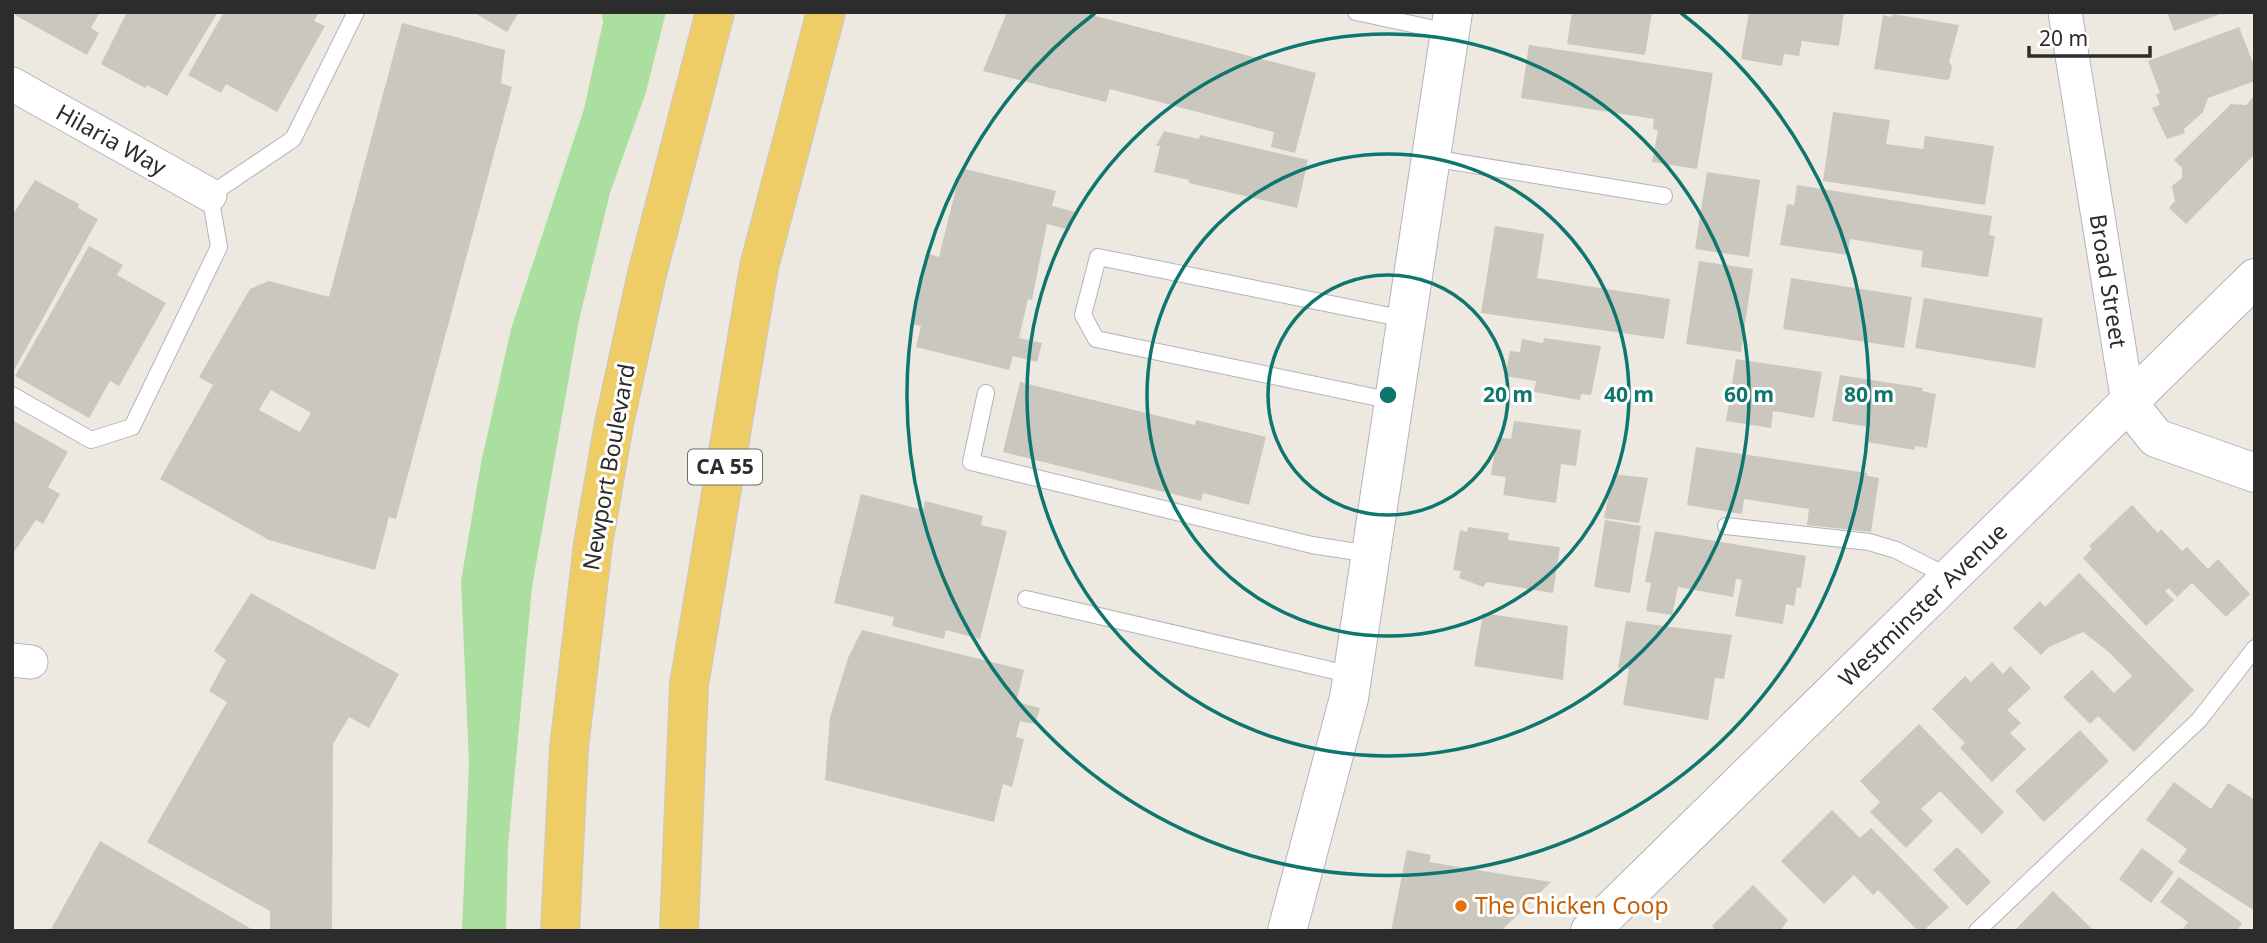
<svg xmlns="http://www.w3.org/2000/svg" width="2267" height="943" viewBox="0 0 2267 943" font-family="'Noto Sans',sans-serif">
	<rect width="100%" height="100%" fill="#ede9e0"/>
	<!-- green -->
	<path fill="#abdfa0" d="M601 12H666L646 92 610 193 579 320 532 587 508 846 506 931H462L469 763 461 581 481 463 511 329 584 109 603 22Z"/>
	<!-- building -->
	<path fill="#c9c7be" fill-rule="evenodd" d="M16 12H100L91 28 99 33 87 55 15 15Z
		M127 12H218L167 96 147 85 145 88 101 64Z
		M224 12H319L314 21 325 26 277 112 226 84 221 93 188 75Z
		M473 12H519L507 32Z
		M1007 12H1080L1316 73 1295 153 1271 147 1274 132 1110 89 1106 102 983 71Z
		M1572 12H1652L1645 55 1567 44Z
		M1749 12H1844L1839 46 1802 41 1799 56 1784 54 1782 66 1741 59Z
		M2167 12H2223V13L2174 31Z
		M1893 14 1959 25 1949 62 1952 66 1950 78 1947 80 1874 69 1883 15 1892 17Z
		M402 23 505 50 501 83 512 87 396 519 389 517 375 570 269 540 160 479 213 385 199 377 250 289 269 281 329 297ZM271 390 311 413 300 432 259 410Z
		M2239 27 2255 68V81L2208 98 2203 112 2184 129 2185 133 2167 139 2152 108 2160 105 2156 94 2160 93 2148 61Z
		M1529 45 1713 73 1697 169 1652 162 1658 130 1653 129 1654 119 1521 98Z
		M2253 97 2255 154 2186 224 2169 208 2175 201 2172 186 2182 178V168L2174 160 2231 104 2246 105Z
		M1833 112 1890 120 1886 144 1923 149 1925 136 1994 146 1985 205 1823 181Z
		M1164 131 1199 139 1200 135 1308 160 1297 208 1189 183V180L1154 172 1160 146H1156Z
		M961 168 1056 191 1052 206 1075 212 1070 230 1047 224 1032 300 1028 299 1019 338 1042 343 1037 362 1013 356 1009 370 916 347 921 326 912 324 929 254 939 257Z
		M1707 172 1760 180 1749 257 1695 249Z
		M35 180 79 204 78 208 98 219 12 374V216Z
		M1797 185 1992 216 1989 235 1995 236 1988 277 1921 267 1923 251 1850 239 1848 255 1780 245 1787 204 1794 205Z
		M1495 226 1544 234 1537 278 1670 299 1664 339 1481 313Z
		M89 246 123 265 117 275 166 303 119 386 110 381 89 418 15 376Z
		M1699 261 1753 269 1741 352 1686 344Z
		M1791 278 1912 297 1904 348 1783 329Z
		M1924 298 2043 318 2035 368 1915 348Z
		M1544 338 1601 346 1591 395 1581 394 1580 400 1534 392 1536 381 1505 376 1510 351 1520 352 1522 339 1543 343Z
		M1736 359 1822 372 1814 418 1773 411 1771 428 1726 421Z
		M1840 375 1923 388 1922 391 1936 394 1927 448 1915 446 1914 450 1867 442 1870 427 1832 421Z
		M1020 382 1195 425 1196 420 1266 437 1249 505 1203 493 1201 501 1003 452Z
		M12 420 68 452 48 487 60 494 43 524 36 520 14 552Z
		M1514 421 1581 430 1576 466 1561 464 1556 503 1503 495 1506 477 1491 475 1497 437 1511 439Z
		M1696 447 1867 473V476L1879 478 1871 532 1807 525 1809 509 1744 499 1742 514 1687 505Z
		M1613 474 1648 478 1639 523 1604 518Z
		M861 494 923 510 925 501 983 516 981 525 1007 531 980 639 946 630 944 639 892 626 894 617 834 603Z
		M2132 505 2158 533 2161 529 2182 551 2187 547 2208 569 2218 559 2250 594 2226 617 2192 583 2177 597 2169 588 2165 591 2174 600 2146 626 2083 558 2092 549 2089 546Z
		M1605 520 1641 526 1630 593 1594 587Z
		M1468 527 1509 533 1508 540 1560 547 1553 593 1487 582 1483 587 1459 578 1461 571 1453 570 1460 530 1467 532Z
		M1655 531 1806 556 1801 588 1797 587 1794 606 1786 604 1783 624 1735 616 1742 580 1736 579 1733 597 1678 587 1672 615 1646 611 1651 583 1645 582Z
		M2079 573 2194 690 2134 752 2098 716 2090 724 2063 697 2092 670 2114 693 2132 676 2109 652 2083 632 2049 647 2041 655 2013 628 2040 601 2045 607Z
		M251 593 399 674 369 728 349 717 333 744 332 931H270V911L147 842 227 702 209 691 226 660 214 651Z
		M1483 613 1568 626 1563 680 1474 666Z
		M1626 621 1732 635 1724 679 1715 678 1708 720 1623 705 1629 669 1618 668Z
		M862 630 1024 670 1016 702 1040 708 1035 724 1020 721 1016 737 1024 739 1012 787 1003 784 994 822 825 780 830 717 848 658Z
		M1992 662 2003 674 2010 666 2031 688 2007 710 2021 723 2010 733 2026 749 1992 782 1960 748 1965 743 1932 709 1965 676 1971 682Z
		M1919 724 2004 812 1982 834 1940 791 1921 809 1933 821 1906 848 1870 812 1880 802 1860 781Z
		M2080 730 2109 761 2044 822 2015 791Z
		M2174 782 2211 809 2228 783 2255 800V911L2178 862 2187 849 2146 820Z
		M1832 810 1860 838 1871 828 1949 907 1923 931H1918L1878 890 1873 895 1854 875 1824 904 1781 861Z
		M100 841 255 931H50Z
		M1957 847 1991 882 1967 906 1933 870Z
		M2142 848 2174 872 2151 903 2119 879Z
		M1407 850 1431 855 1429 862 1551 882 1501 931H1391Z
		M2179 877 2242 923 2237 931H2181L2188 922 2160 902Z
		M1753 885 1788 920 1780 931H1717L1712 926Z
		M2053 891 2094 931H2014Z"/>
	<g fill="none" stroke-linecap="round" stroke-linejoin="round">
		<!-- service casing -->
		<g stroke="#b3b3bf" stroke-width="18">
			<path id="service" d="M1356 12 1449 32
				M1431 158 1664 196
				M986 393 971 462 1312 545 1370 554
				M12 395 91 440 132 427 219 247 210 195 293 139 356 12
				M1393 401 1096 339 1083 315 1098 257 1405 319
				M1726 526 1869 542 1896 550 1949 577
				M1026 599 1352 675
				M1977 931 2199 720 2255 648"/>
		</g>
		<!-- minor casing -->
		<g stroke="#b3b3bf" stroke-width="35">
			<path id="minor" d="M2065 12 2128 403
				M12 84 210 195
				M12 660 31 662"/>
		</g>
		<!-- tertiary casing -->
		<g stroke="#b3b3bf" stroke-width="40">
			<path id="tertiary" d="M2128 403 2156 438 2255 473
				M1287 931 1349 698 1453 12
				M1590 931 2255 278"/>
		</g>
		<!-- trunk casing -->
		<g stroke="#c8c8c8" stroke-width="40">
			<path id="trunk" d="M560 931 569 748 593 544 614 424 646 278 715 12
				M679 931 689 685 759 267 826 12"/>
		</g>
		<!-- service -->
		<use href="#service" stroke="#fff" stroke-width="16"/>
		<!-- minor -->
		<use href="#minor" stroke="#fff" stroke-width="33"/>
		<!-- tertiary -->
		<use href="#tertiary" stroke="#fff" stroke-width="38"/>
		<!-- trunk -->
		<use href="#trunk" stroke="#eecd67" stroke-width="38"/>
	</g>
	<!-- distance rings -->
	<g fill="none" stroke="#0f766e" stroke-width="3.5">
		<circle cx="1388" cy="395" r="120"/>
		<circle cx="1388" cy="395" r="241"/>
		<circle cx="1388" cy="395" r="361"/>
		<path d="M1681 13A481 481 0 1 1 1095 13"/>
	</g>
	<!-- markers -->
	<circle fill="#e8710a" stroke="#fff" stroke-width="2.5" cx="1461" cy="906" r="7"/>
	<g text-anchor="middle" stroke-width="6" stroke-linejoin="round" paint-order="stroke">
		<!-- shield labels -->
		<rect fill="#fff" stroke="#6b6b6b" stroke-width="2" x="688" y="449.5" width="74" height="35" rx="5"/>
		<g font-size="21" font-weight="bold" fill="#2c2c2c">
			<text x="725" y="474">CA 55</text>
		</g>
		<!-- street labels -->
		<g font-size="23" fill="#2c2c2c" stroke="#fff">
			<text transform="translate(111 140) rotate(29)" y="8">Hilaria Way</text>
			<text transform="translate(2108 281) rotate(81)" y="8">Broad Street</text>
			<text transform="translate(609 467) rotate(-80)" y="8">Newport Boulevard</text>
			<text transform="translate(1923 605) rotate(-44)" y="8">Westminster Avenue</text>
		</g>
		<!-- food labels -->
		<g font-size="23" fill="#c56008" stroke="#fff" text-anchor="start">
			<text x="1475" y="914">The Chicken Coop</text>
		</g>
	</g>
	<circle cx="1388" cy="395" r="10" fill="#0f766e" stroke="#fff" stroke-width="3.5"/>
	<g font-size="21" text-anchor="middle" font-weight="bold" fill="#0f766e" stroke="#fff" stroke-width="6" stroke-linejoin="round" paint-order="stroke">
		<text x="1508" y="402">20 m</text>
		<text x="1629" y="402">40 m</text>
		<text x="1749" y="402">60 m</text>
		<text x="1869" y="402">80 m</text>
	</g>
	<!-- border -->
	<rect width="2267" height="943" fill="none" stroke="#2c2c2c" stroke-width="28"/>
	<!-- scale -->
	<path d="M2029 46v10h121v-10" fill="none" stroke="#2c2c2c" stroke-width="3.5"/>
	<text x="2039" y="46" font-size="21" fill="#2c2c2c" stroke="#ffffff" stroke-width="5" paint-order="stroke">20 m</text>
</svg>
